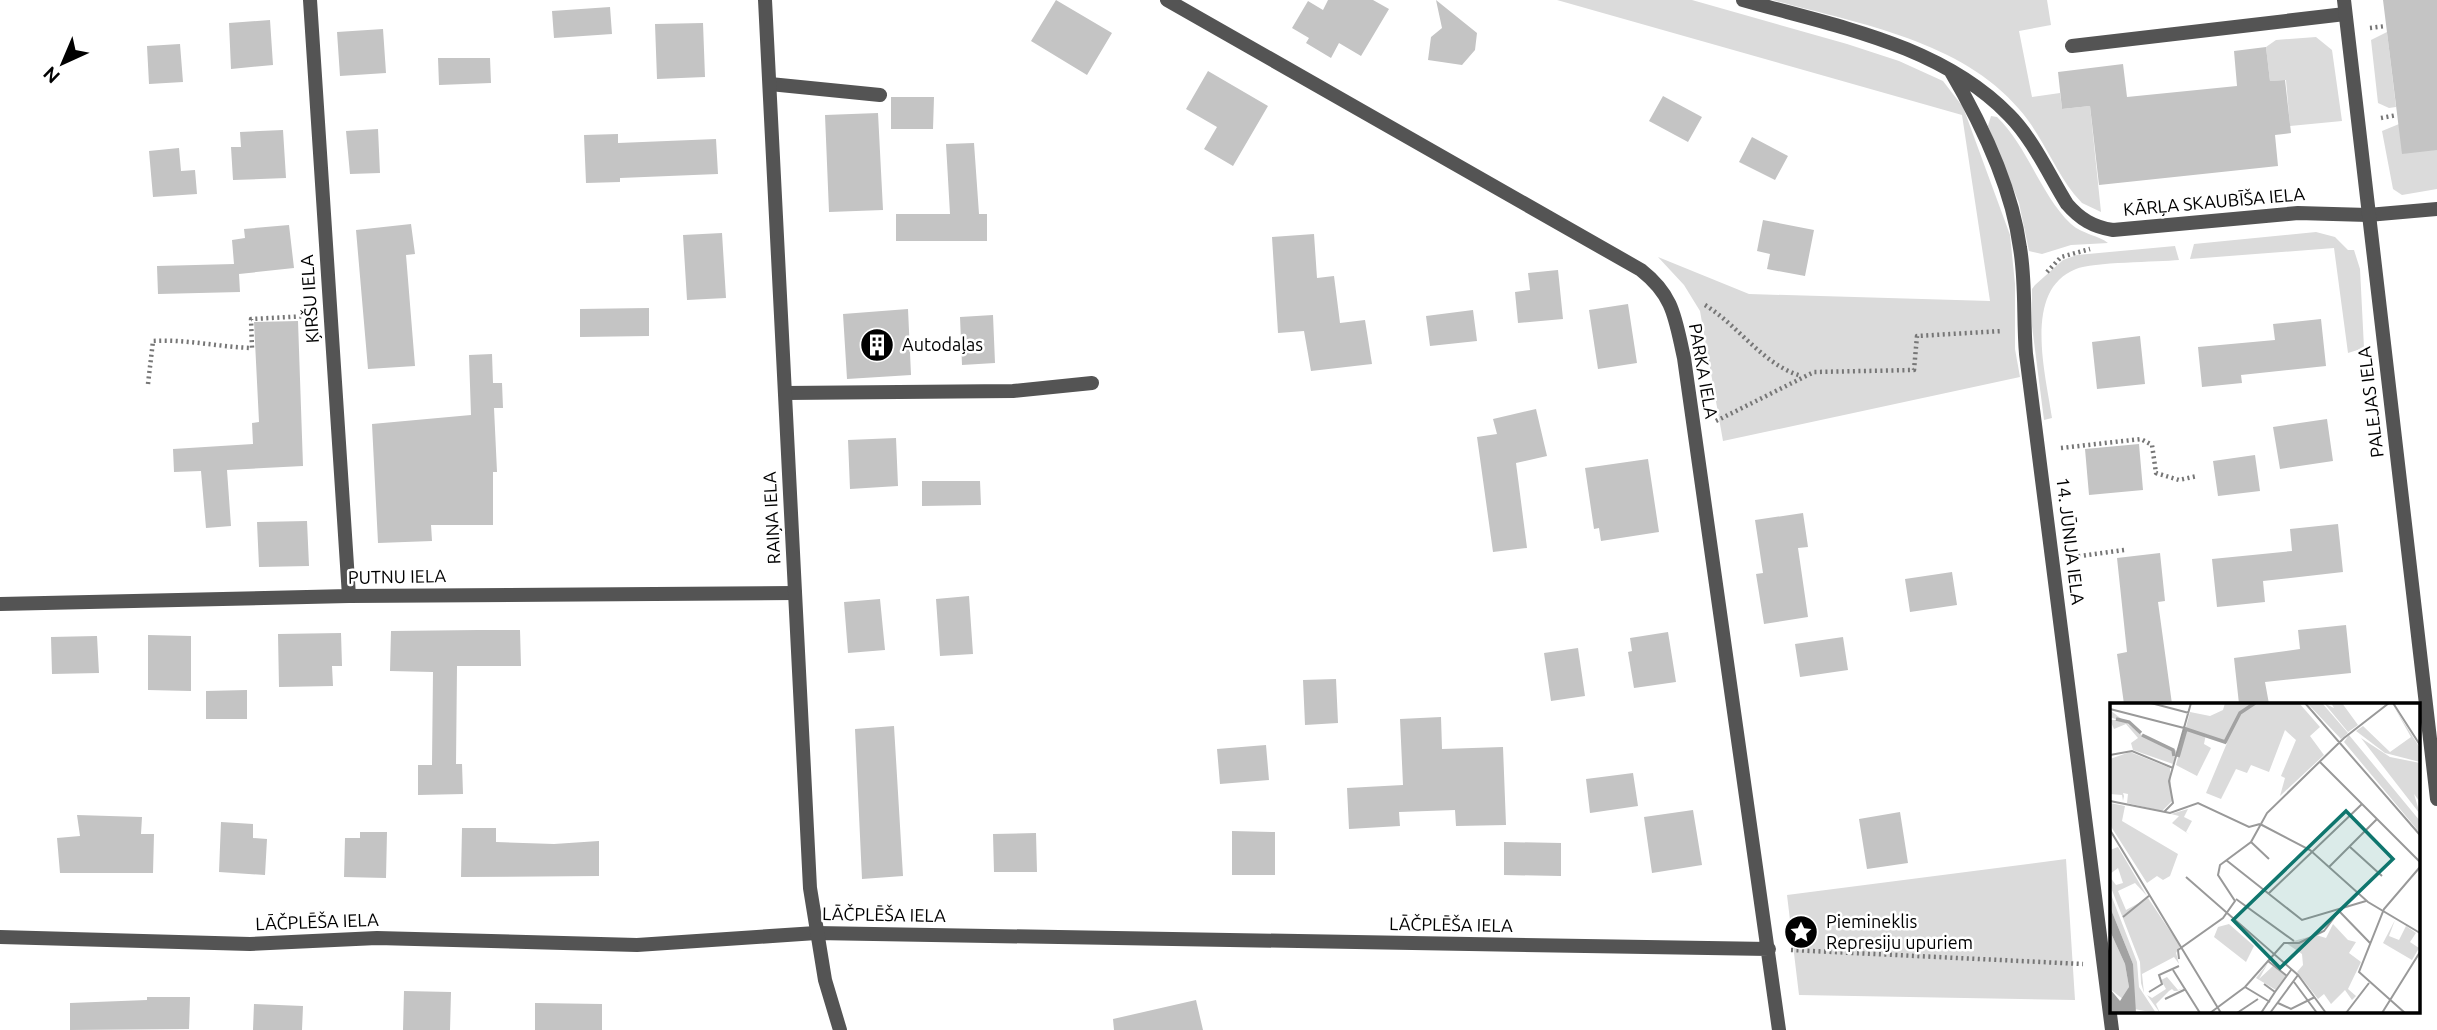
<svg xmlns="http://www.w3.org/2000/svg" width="2437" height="1030" viewBox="0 0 2437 1030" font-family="Ubuntu,sans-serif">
	<rect width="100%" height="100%" fill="#fff"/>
	<!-- green -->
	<path fill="#dbdbdb" d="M1557 0H1692L1847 44 1899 61 1943 81 1963 107 2010 235 2015 284V349L2020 377 1723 441 1700 311 1684 285 1658 257 1749 294 1990 301 1962 115Z
		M1772 0H2047L2051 25 2019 31 2032 97 2060 93 2062 109 2090 106 2101 212 2082 203 2074 194C2053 167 2042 135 2019 109 1960 40 1856 23 1772 0Z
		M2387 32 2396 107 2389 108 2378 103 2371 40Z
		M2316 37 2332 50 2342 121 2290 126 2286 80 2270 81 2266 47 2276 40Z
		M1991 116 1997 117C2028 147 2040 194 2071 224 2082 234 2100 236 2108 243L2071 245 2042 254 2029 251 2019 203 1988 126Z
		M2399 124 2437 150V189L2402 195 2393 189 2382 131Z
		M2316 232 2335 237 2348 250H2354L2360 269 2364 348 2348 353 2334 248 2190 259 2194 244Z
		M2175 246 2179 260C2158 262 2092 262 2076 269 2022 290 2046 375 2052 418L2044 420 2032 326V289L2035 285 2063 260 2077 255Z
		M2066 859 2075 1000 1799 995 1787 895Z"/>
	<!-- building -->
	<path fill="#c4c4c4" d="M1056 0 1112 33 1087 75 1031 41Z
		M1328 0H1373L1389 9 1361 56 1339 43 1331 58 1306 43 1309 38 1292 28 1308 1 1323 10Z
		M1436 0 1477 33 1475 50 1462 65 1428 60 1431 37 1442 28Z
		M2383 0H2437V150L2402 154Z
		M610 7 612 34 554 38 552 11Z
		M270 20 273 65 231 69 229 23Z
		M703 23 705 77 657 79 655 24Z
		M383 29 386 73 340 76 337 32Z
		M180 44 183 82 149 84 147 46Z
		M2266 47 2270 81 2285 80 2291 133 2275 135 2278 166 2099 185 2090 106 2062 109 2058 72 2123 64 2127 97 2237 86 2234 51Z
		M438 58H490L491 83 439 85Z
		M1208 71 1268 106 1233 166 1204 149 1217 127 1186 109Z
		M1663 96 1702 117 1688 142 1649 121Z
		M891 97H934L933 129H891Z
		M878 113 883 210 829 212 825 115Z
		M378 129 380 173 350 174 346 131Z
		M283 130 286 178 233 180 231 147H241L240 132Z
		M618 134V143L716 139 718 174 620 178V182L586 183 584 135Z
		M1752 137 1788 156 1775 180 1739 162Z
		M974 143 979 214H987V241H896V214H950L946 144Z
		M179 148 181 171 195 170 197 194 153 197 149 151Z
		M1763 220 1814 230 1805 276 1767 269 1770 254 1757 251Z
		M411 224 415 254 406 255 415 366 368 369 356 230Z
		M289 225 294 268 239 274 240 292 158 294 157 266 234 264 232 240 245 238 244 229Z
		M722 233 726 298 687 300 683 235Z
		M1314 234 1317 278 1334 276 1340 323 1365 320 1372 364 1311 371 1304 331 1278 333 1272 237Z
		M1558 270 1563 319 1518 323 1515 292 1530 290 1528 273Z
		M1628 304 1637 363 1598 369 1589 310Z
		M649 308V336L580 337V309Z
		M908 309 911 375 847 379 843 314Z
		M1473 310 1477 341 1430 346 1426 316Z
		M993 315 995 363 962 365 960 317Z
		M2321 319 2326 366 2241 375 2242 383 2202 387 2198 347 2275 340 2273 324Z
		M298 321 303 466 227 470 231 526 206 528 201 471 174 472 173 449 253 444 252 423 259 422 254 322Z
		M2140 336 2145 384 2097 389 2092 342Z
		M492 354 493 383H502L503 408H494L497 472H493V525H431L432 541 378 543 372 424 471 415 469 355Z
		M1536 409 1547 456 1516 463 1527 548 1493 552 1477 437 1497 434 1493 419Z
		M2327 419 2333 461 2280 469 2273 427Z
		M896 438 898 486 850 489 848 440Z
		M2139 444 2143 490 2089 495 2085 449Z
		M2255 455 2260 491 2218 496 2213 461Z
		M1648 459 1659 532 1601 541 1599 528 1594 529 1585 468Z
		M922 481H980L981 505 922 506Z
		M1803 513 1808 547 1798 548 1808 617 1764 624 1756 574 1763 573 1755 520Z
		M307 521 309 566 259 567 257 522Z
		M2338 524 2343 572 2263 581 2265 602 2217 607 2212 559 2292 551 2290 529Z
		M2160 553 2165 601 2158 602 2172 704H2124L2117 654 2127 652 2117 558Z
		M1952 572 1957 605 1910 612 1905 579Z
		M969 596 973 654 940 656 936 599Z
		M880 599 885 650 848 653 844 602Z
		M2346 625 2351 673 2265 682 2269 704H2239L2234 658 2300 649 2298 630Z
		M478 630H520L521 666H457L456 764H462L463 794 418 795V765H432L433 672 390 671 391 631Z
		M1668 632 1676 682 1634 688 1628 652 1632 651 1630 638Z
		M341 633 342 666H332L333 686 279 687 278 634Z
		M148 635 191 636V691L148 690Z
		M97 636 99 673 52 674 51 637Z
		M1843 637 1848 670 1800 677 1795 644Z
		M1578 648 1585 696 1551 701 1544 653Z
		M1336 679 1338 723 1305 725 1303 680Z
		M247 690V719H206V691Z
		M1441 717 1442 749 1503 747 1506 825 1456 826 1455 810 1399 812 1400 826 1349 829 1347 788 1403 785 1400 719Z
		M894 726 903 876 862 879 855 729Z
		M1266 745 1269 780 1220 784 1217 749Z
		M1633 773 1638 806 1590 813 1586 779Z
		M1693 810 1702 865 1652 873 1644 817Z
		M1900 812 1908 863 1867 869 1859 819Z
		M77 815 142 817 141 834H154L153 873H60L57 838 80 836Z
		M221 822 253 824V838L267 839 265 875 219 872Z
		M462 828H496V842L554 844 599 841V876L461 877Z
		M1232 831 1275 832V875H1232Z
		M360 832H387L386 878 344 877 345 838H360Z
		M1036 833 1037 872H994L993 834Z
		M1504 842 1561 843V876L1504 875Z
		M404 991 451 992 450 1030H403Z
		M147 997H190L189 1029 70 1030V1003L147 1000Z
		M1196 1000 1203 1030H1114L1113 1019Z
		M535 1003 602 1004V1030H535Z
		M254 1004 303 1006 302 1030H253Z"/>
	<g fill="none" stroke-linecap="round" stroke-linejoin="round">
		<!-- path -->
		<path stroke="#767676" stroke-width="4.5" stroke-dasharray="2 3.5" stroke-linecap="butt" d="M2370 28 2386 26
			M2381 118 2397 115
			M2047 272 2061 257 2090 249
			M1705 305C1739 326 1762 364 1801 376
			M148 384 153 341C187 339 218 347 252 348L251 319 309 316
			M1716 421 1814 372 1914 370 1917 336 2002 331
			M2061 448 2141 439 2152 445 2156 473 2179 480 2197 476
			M2073 557 2124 550
			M1791 950 2083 964"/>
		<!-- service -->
		<path stroke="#545454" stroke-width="14" d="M2072 46 2345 14
			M770 84 880 95
			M785 393 1013 391 1092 383"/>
		<!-- minor -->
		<path stroke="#545454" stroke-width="14" d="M310 0 349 596
			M1167 0 1641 270C1674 296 1675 318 1684 358L1779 1030
			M1743 0C1834 26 1940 44 2009 115 2033 139 2049 175 2067 204 2080 219 2093 227 2113 230L2298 213 2368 215 2437 209
			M1950 70C1980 121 2012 188 2020 248 2026 283 2023 319 2026 354L2112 1030
			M0 604 349 596 795 593
			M0 937 250 944 377 938 637 945 816 933 1769 949"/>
		<!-- tertiary -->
		<path stroke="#545454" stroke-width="14" d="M765 0 810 888 825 980 840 1030
			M2344 0 2437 799"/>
	</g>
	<!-- icons -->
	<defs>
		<g id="building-disc" transform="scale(1.75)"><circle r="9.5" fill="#000" stroke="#fff"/><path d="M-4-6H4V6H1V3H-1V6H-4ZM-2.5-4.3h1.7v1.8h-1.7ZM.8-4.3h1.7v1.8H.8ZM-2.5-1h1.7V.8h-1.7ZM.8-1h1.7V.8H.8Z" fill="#fff"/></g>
		<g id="sight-disc" transform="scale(1.75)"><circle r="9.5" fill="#000" stroke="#fff"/><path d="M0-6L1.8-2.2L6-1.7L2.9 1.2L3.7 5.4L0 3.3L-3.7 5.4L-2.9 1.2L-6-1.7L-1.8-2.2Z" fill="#fff"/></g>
	</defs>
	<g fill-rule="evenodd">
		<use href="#building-disc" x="877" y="345"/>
		<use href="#sight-disc" x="1801" y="932"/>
	</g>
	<g text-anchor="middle" stroke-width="5" stroke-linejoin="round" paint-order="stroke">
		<!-- street labels -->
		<g font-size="18" fill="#000" stroke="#fff">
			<text transform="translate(2214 202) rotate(-5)" y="6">KĀRĻA SKAUBĪŠA IELA</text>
			<text transform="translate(310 299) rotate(-94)" y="6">ĶIRŠU IELA</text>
			<text transform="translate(1703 371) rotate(80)" y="6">PARKA IELA</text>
			<text transform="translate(2371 402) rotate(-97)" y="6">PALEJAS IELA</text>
			<text transform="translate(772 518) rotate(-93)" y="6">RAIŅA IELA</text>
			<text transform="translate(2070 541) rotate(83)" y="6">14. JŪNIJA IELA</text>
			<text transform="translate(397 577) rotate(-1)" y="6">PUTNU IELA</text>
			<text transform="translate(884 915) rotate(1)" y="6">LĀČPLĒŠA IELA</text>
			<text transform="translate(317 922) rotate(-2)" y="6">LĀČPLĒŠA IELA</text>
			<text transform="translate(1451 925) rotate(1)" y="6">LĀČPLĒŠA IELA</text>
		</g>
		<!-- poi labels -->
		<g font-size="18" fill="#000" stroke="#fff" text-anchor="start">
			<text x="902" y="351">Autodaļas</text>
			<text x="1826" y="928">Piemineklis<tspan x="1826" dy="21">Represiju upuriem</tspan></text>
		</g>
	</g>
	<!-- overview -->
	<g transform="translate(2110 703)">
		<rect width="310" height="310" fill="#fff"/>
		<path d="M115 0H189L210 24 200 33 214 52 170 93 175 75 171 73 186 37 175 27 159 69 141 62 137 70 126 66 111 96 96 90 117 40 96 31 94 41 101 45 87 73 66 62 80 9 100 13 113 7ZM197 0H212L238 30 231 36ZM214 0 224 5 221 0H232L248 22 238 29ZM284 4 310 45V59L275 50 246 28 253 23 280 49 301 34ZM0 7 32 32 67 48 63 61 23 47 21 40 28 35 16 21 4 26 0 17H8L0 14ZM239 32 310 118V130L234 39ZM251 35 280 54 310 60V99L304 91 310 111ZM20 49 60 65 62 98 52 108 17 100 18 91 13 90 14 93 13 98 12 92 0 91V56ZM0 100 15 103 12 118 68 151 60 173 53 177 47 173 37 180 0 122ZM78 106 74 114 82 118 76 129 80 132 62 120 69 113 61 111ZM8 144 37 193 25 180 8 188 16 207 38 195 70 243 66 250 69 261 64 254 32 271 34 290 31 280 30 259 0 182V174L6 182 13 180 8 165 0 171V147ZM0 189 27 259 29 284 46 310 24 306 23 261 0 204ZM285 217 279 233 289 237 296 223 306 230 300 239 309 245 302 257 273 240ZM119 221 144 243 136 259 104 234 108 224ZM223 221 238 237 246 239 239 250 251 259 238 286 246 293 242 297 235 287 221 301 214 291 208 296 187 269 193 262 192 251 176 240 206 232 216 235ZM0 228 15 261 19 284 14 297 0 286ZM158 260 149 276 163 263 176 273 166 287 146 275ZM57 274 68 287 74 285 67 288H64L62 286 59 288 46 301 50 310 37 292 42 295 56 286 51 277Z" fill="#dbdbdb"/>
		<path d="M0 204 23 261 26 310H0V286L10 298 19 284 15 261 0 228Z" fill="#a2a2a2"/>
		<path fill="none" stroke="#a2a2a2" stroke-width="3.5" d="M6 16 19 19 31 30M32 32 63 47 64 53M68 54 76 26 115 39 130 10 145 0"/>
		<path fill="none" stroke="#999" stroke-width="2" d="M41 0 79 10M195 0 310 132M283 0 310 42M0 6 74 25M0 52 22 48 63 65M210 59 310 159M0 98 60 110 88 100 139 124 150 121M54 109 63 100 59 78 81 0M150 121 200 147 258 199 310 230M0 127 111 310M141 139 159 156M240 144 272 173M116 157 192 217 256 198M219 164 267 116M76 174 188 272 216 310M158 191 252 101M126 196 184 238M229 208 260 240M13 214 40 192M69 256 68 247 113 215 125 198 108 172 110 162 141 139 157 110 234 35 279 0M158 258 177 273M63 267 90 310M184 279 207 310M135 284 160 299M39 289 52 281 49 272 69 263M165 289 181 267M55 296 76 286M168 300 181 306 205 294M100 310 135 284 174 240H189L214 228 229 208M127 310 148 296M151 310 165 289 154 281M160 310 188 272M236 310 259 280M272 310 310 249M295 310 249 269 274 206 310 164"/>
		<path fill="#0f766e" fill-opacity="0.15" stroke="#0f766e" stroke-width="3.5" d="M236 108 283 156 170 265 123 217Z"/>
		<rect width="310" height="310" fill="none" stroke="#000" stroke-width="3.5"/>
	</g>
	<!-- north arrow -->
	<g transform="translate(63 63) rotate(224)" stroke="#ffffff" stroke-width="5" paint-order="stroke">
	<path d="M0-5L12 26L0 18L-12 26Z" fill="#000000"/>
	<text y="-10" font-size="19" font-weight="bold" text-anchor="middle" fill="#000000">N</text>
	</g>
</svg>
